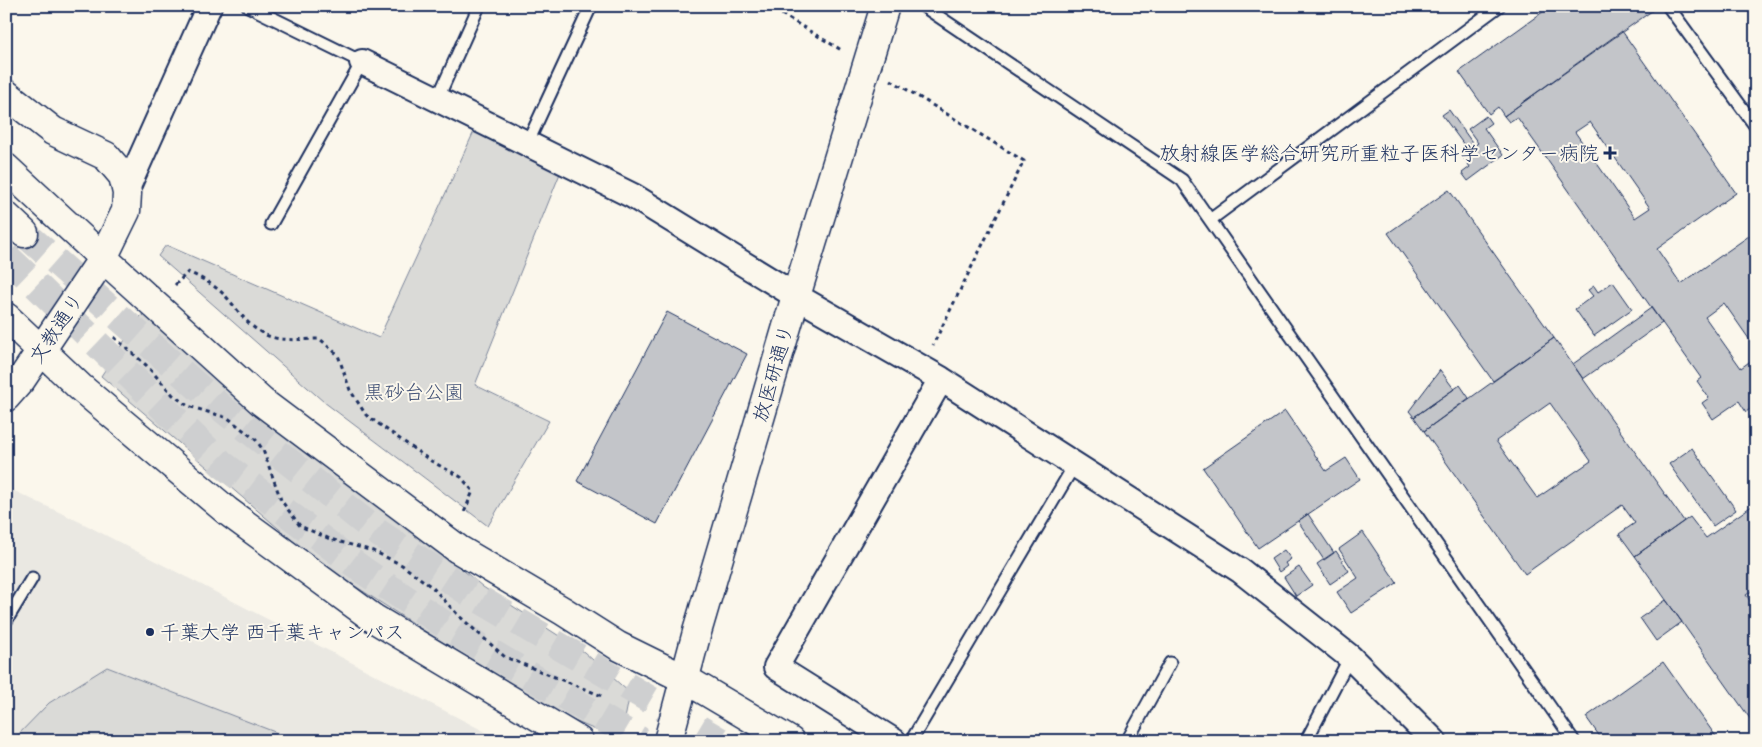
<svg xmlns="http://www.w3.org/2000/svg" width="1762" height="747" viewBox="0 0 1762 747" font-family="Mynerve,'Klee One',sans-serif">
	<rect width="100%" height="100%" fill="#fbf7ec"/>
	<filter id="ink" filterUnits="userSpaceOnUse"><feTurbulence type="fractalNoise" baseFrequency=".02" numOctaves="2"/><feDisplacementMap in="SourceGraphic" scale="10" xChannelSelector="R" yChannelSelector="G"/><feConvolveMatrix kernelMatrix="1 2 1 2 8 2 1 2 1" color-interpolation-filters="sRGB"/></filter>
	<g filter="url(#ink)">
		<!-- built -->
		<path fill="#eae8e2" d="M6 487 82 523 503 741H6Z"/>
		<!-- green -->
		<path fill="#dadad7" stroke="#7a849a" d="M476 127 561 171 475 385 549 421 488 526 324 402 158 256 166 245 379 338Z
			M143 313 325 465 419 533 483 587 584 652 630 693 623 729 605 734 565 717 423 630 355 586 307 553 101 376Z
			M107 667 298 741H12L49 703Z"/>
		<!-- building -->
		<path fill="#c3c5c9" stroke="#1b2f5e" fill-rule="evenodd" d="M1551 6H1655L1656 8 1504 116 1498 107 1489 114 1459 72Z
			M1622 31 1736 193 1657 249 1681 284 1756 231V349L1724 303 1705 317 1741 368 1756 357V405L1746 412 1739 401 1713 419 1702 403 1709 398 1697 381 1701 378 1517 117 1509 122 1504 116ZM1590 122 1650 208 1635 218 1575 132Z
			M1449 110 1474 145 1467 149 1442 115Z
			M1486 116 1491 123 1484 128 1503 155 1468 181 1462 173 1470 167 1462 155 1478 143 1468 129Z
			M1449 190 1554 338 1493 381 1388 233Z
			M1613 282 1632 309 1594 336 1575 309 1593 296 1588 290 1594 286 1598 292Z
			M1651 308 1662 323 1583 379 1573 364Z
			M667 312 747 354 657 524 577 481Z
			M1554 338 1684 521 1635 556 1619 534 1635 523 1622 505 1525 574 1424 431ZM1550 403 1591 461 1537 498 1496 441Z
			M1440 370 1454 389 1414 417 1409 411Z
			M1460 385 1469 398 1424 431 1414 417Z
			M1285 411 1326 471 1346 458 1360 479 1258 548 1203 468Z
			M1692 448 1736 510 1713 526 1669 464Z
			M1756 503V588L1746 595 1756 609V727L1635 556 1690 517 1706 538Z
			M1308 514 1334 553 1324 560 1298 521Z
			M1363 532 1397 583 1351 613 1337 592 1358 578 1339 549Z
			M1284 550 1291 559 1285 563 1287 566 1279 572 1271 559Z
			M1336 551 1349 571 1330 584 1317 564Z
			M1299 567 1312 585 1296 596 1284 577Z
			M1666 600 1682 622 1656 641 1640 618Z
			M1663 662 1717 738 1713 741H1603L1586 717Z"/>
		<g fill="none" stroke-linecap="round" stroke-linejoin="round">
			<!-- tertiary-tunnel -->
			<path stroke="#cecfd0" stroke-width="28" stroke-dasharray="28 14" stroke-linecap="butt" d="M24 233 224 410 377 532 476 597 720 741
				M6 256 222 464 364 571 454 631 641 741"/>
			<!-- service casing -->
			<g stroke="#1b2f5e" stroke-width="15">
				<path id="service" d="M248 6 362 62 271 224
					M923 6 1182 180 1574 741
					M1668 6 1756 127
					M437 100 479 6
					M527 144 591 6
					M1210 220 1499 6
					M6 621 32 578
					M911 741 1075 464
					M1127 741 1170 663
					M1306 741 1350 657"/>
			</g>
			<!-- minor casing -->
			<g stroke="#1b2f5e" stroke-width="28">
				<path id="minor" d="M362 62 633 196 796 296 941 379 1241 571 1350 657 1434 741
					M126 191 209 6
					M894 741 776 667 941 379"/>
			</g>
			<!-- tertiary casing -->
			<g stroke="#1b2f5e" stroke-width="31">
				<path id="tertiary" d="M6 94 53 131 106 156 123 176 127 193 126 211 103 258 21 380 6 397
					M6 168 103 258 262 402 458 549 563 611 618 646 685 679 790 741
					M6 216 24 233
					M6 317 80 387 227 511 373 618 579 741
					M668 741 697 632 796 296 885 6"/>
			</g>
			<!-- path -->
			<path stroke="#1b2f5e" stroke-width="3" stroke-dasharray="4 4" stroke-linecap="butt" d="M768 6 843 51
				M891 80 1024 161 933 345
				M175 285 188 272C204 279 218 287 229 300 240 313 250 328 266 335 281 342 303 339 320 339L338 355 350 390 366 415 431 461 461 477 473 491 463 515
				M114 337 146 365 173 395 188 406 228 418 256 440 263 450 281 500 300 526 330 539 373 551 402 565 433 588 458 615 505 657 602 696"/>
			<!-- service -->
			<use href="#service" stroke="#fbf7ec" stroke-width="11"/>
			<!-- minor -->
			<use href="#minor" stroke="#fbf7ec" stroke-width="24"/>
			<!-- tertiary -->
			<use href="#tertiary" stroke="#fbf7ec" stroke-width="28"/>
		</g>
	</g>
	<!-- markers -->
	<g fill="#1b2f5e" stroke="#fbf7ec" stroke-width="2">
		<path d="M1607.5 145.5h5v5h5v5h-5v5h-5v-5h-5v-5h5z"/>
		<circle cx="150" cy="632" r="5"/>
	</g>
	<g text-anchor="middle" stroke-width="4" stroke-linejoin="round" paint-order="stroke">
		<!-- poi labels -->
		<g font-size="20" fill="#1b2f5e" stroke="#fbf7ec" text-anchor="end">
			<text x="1599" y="160">放射線医学総合研究所重粒子医科学センター病院</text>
			<text x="160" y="639" text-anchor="start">千葉大学 西千葉キャンパス</text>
		</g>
		<!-- street labels -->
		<g font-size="20" fill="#1b2f5e" stroke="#fbf7ec">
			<text transform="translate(56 328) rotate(-56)" y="7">文教通り</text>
			<text transform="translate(773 373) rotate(-74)" y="7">放医研通り</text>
		</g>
		<!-- park labels -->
		<g font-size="20" fill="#415176" stroke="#fbf7ec">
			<text x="414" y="399">黒砂台公園</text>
		</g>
	</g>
	<!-- margin -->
	<rect width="1762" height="747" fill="none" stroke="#fbf7ec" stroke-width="25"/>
	<rect x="12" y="12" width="1737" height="722" fill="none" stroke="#1b2f5e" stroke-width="2" filter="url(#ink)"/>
</svg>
